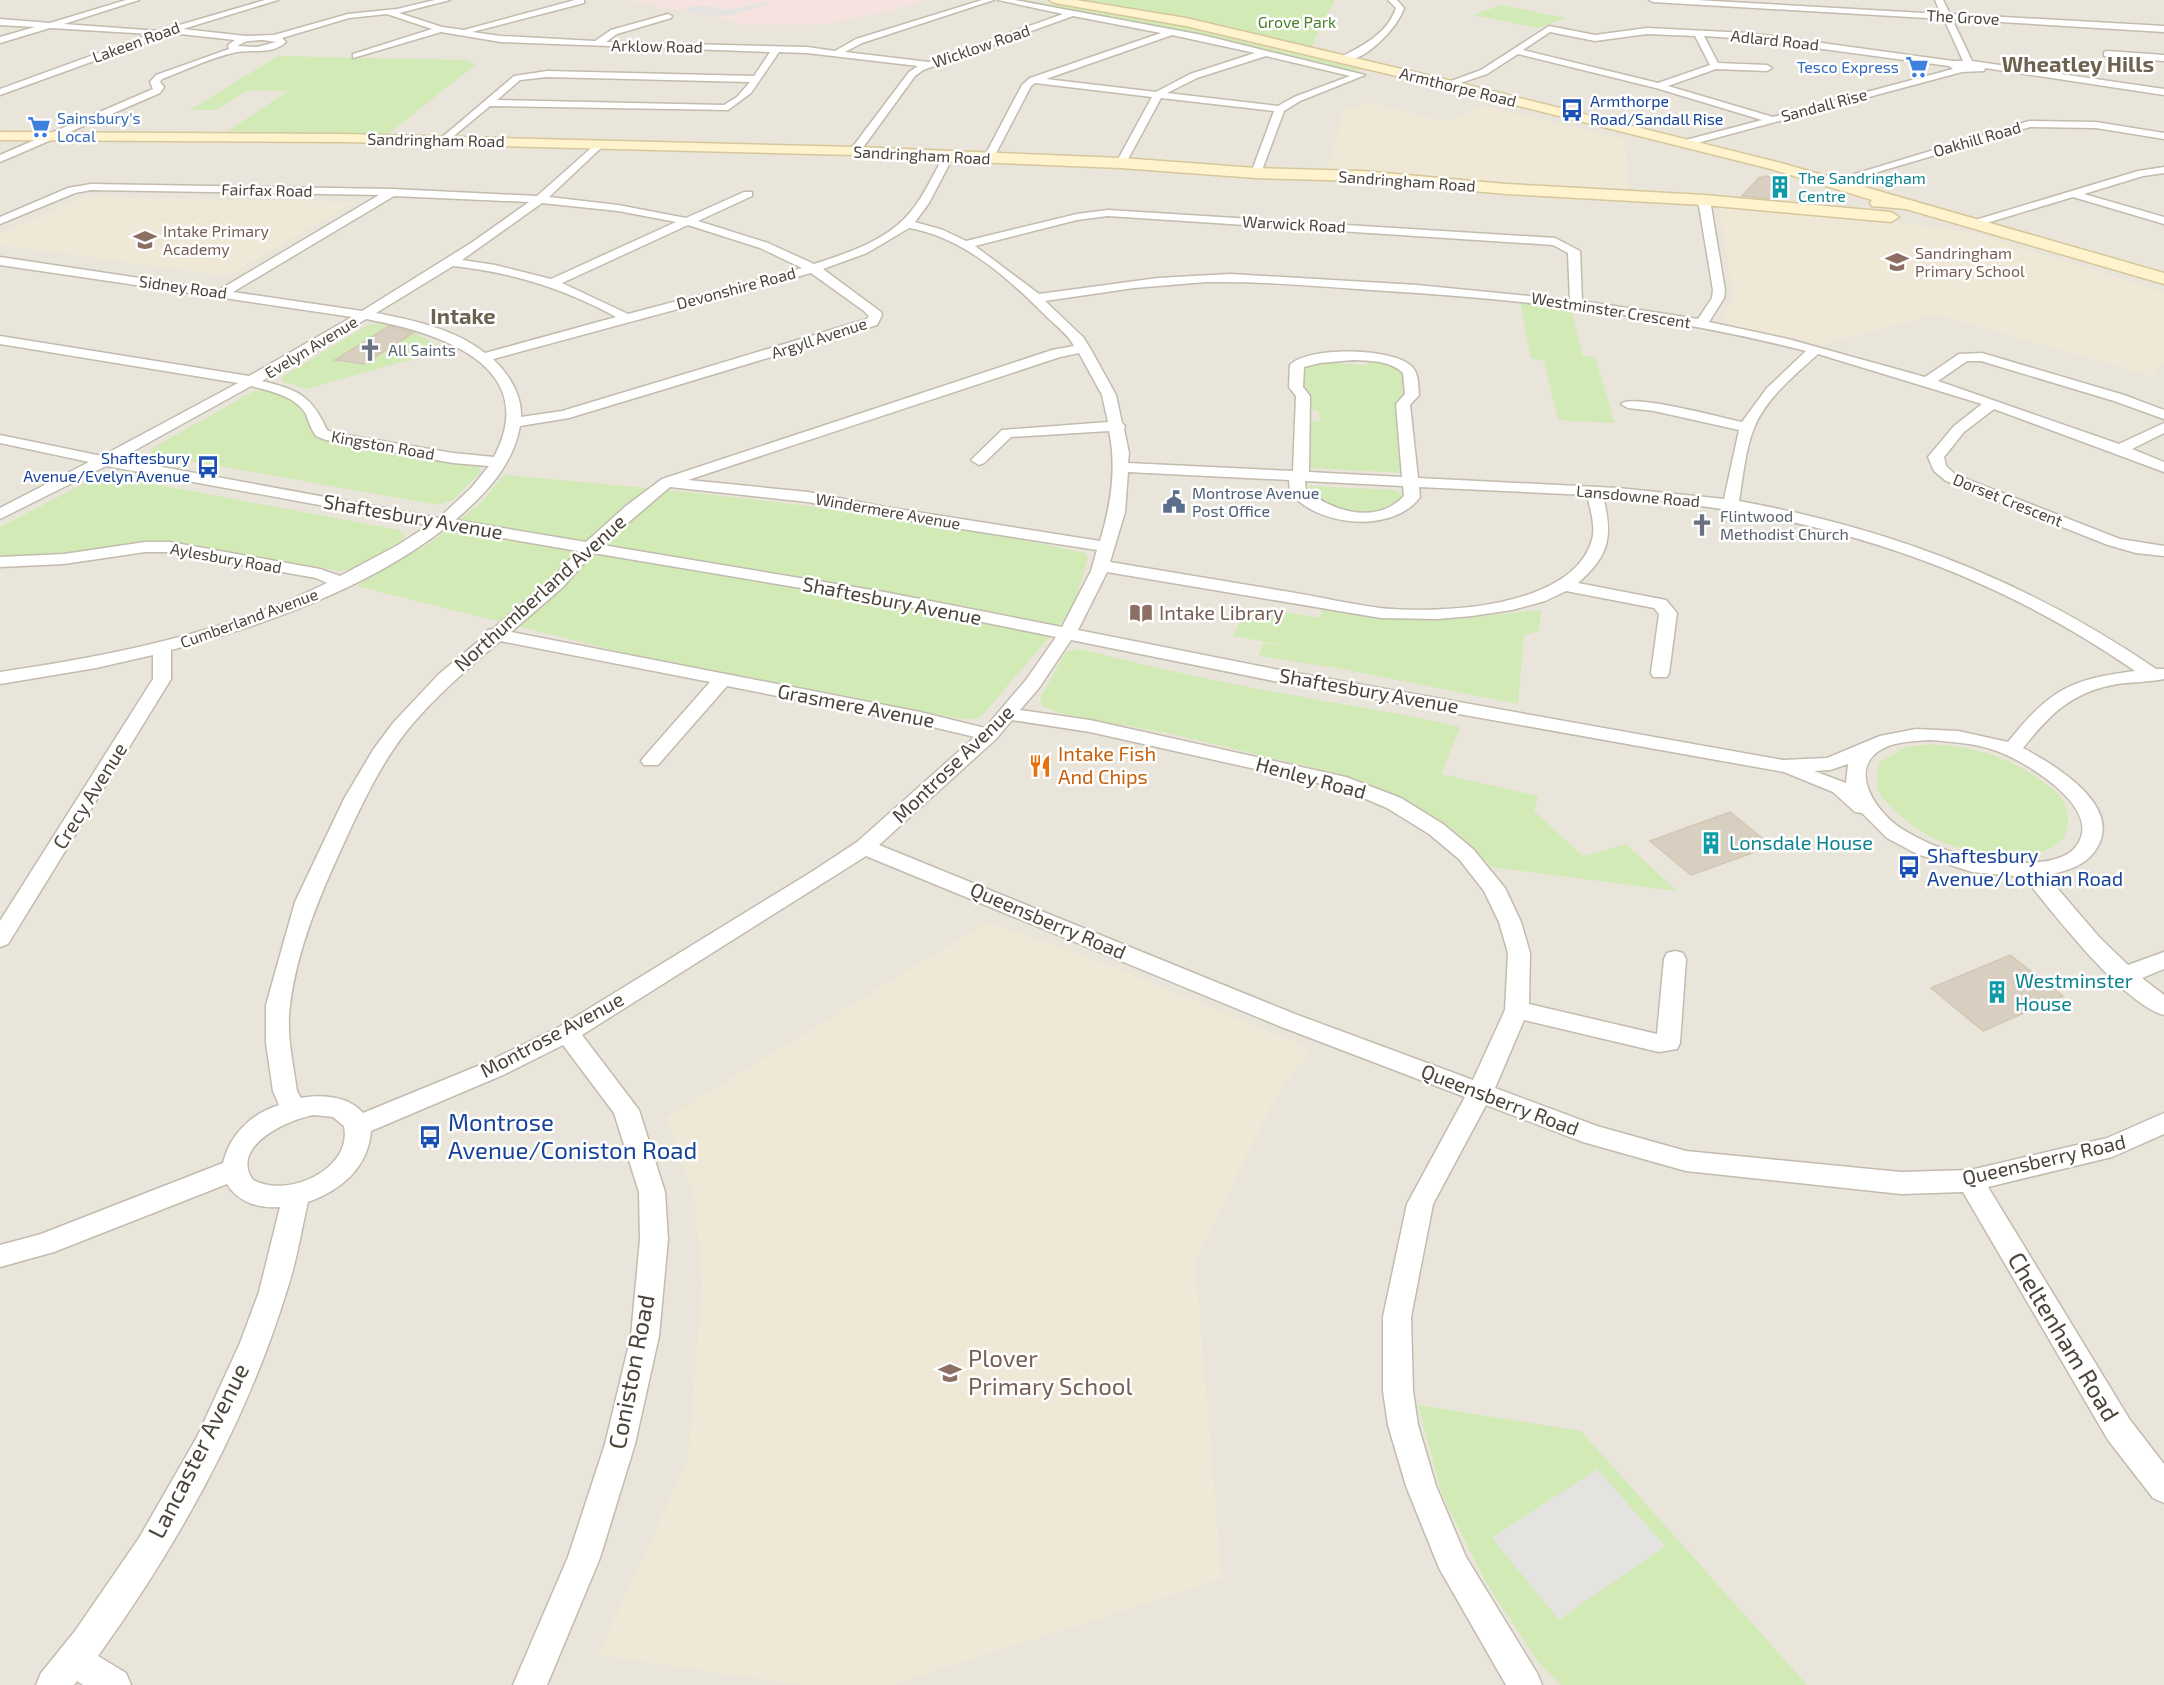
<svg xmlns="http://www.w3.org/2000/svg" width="2164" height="1685" viewBox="0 0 2164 1685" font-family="'Exo 2',sans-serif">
	<rect width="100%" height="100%" fill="#f6f3ec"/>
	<!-- residential -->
	<path fill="#eae5da" d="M0 0H2164V1685H0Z"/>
	<!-- education -->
	<path fill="#efe8d6" d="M1369 102 1447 122 1484 106 1624 139 1629 189 1327 171 1343 112Z
		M96 197 354 202 227 276 0 245V234L81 198Z
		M1719 208 1912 224 1970 232 2164 292V362L2153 376 1936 314 1822 345 1733 325 1724 321 1722 317 1733 299Z
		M988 922 1108 965 1311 1049 1275 1097 1195 1261 1222 1579 891 1685H802L598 1655 688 1460 702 1286 695 1198 666 1118Z"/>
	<!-- medical -->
	<path fill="#f6e3e0" d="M628 0H925L890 11 828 24 747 25Z"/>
	<!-- green -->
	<path fill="#d2eab5" d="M1011 0H1026L1158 21 1364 70 1349 71 1234 44Z
		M1077 0H1335L1311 47Z
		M1502 5 1566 18 1538 28 1473 15Z
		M278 56 467 60 475 65 387 135 228 131 288 91 248 90 216 110H190Z
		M1520 301 1570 307 1583 356 1595 357 1615 423 1558 420 1544 361 1531 358Z
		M379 323 409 329 443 349 413 359 306 389 282 381V377L366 326Z
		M1341 360 1342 364 1367 365 1369 361 1391 363 1403 372V473L1310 468 1308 422 1320 421 1318 411 1310 409 1306 390 1302 385 1303 368 1306 364Z
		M263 390C289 393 303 408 313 431L475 465 480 468 481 472 453 500 438 505 151 454V449L254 391Z
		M504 475C699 492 894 511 1085 553L1088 558 1072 610 979 719H961L629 654 356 586 431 542 481 503Z
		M111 476 399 530 405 536 402 540 353 569 340 571 176 542 131 544 50 556 0 558V527L95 478Z
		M1310 486 1396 490 1405 498 1389 510 1364 514 1333 510 1303 491Z
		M1247 606 1320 618 1322 609C1352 614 1381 619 1411 620 1454 621 1498 614 1541 610L1539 631 1524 635 1518 704 1337 668 1259 656 1263 643 1284 645 1233 636Z
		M1080 649C1153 668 1229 684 1303 697 1356 707 1408 714 1460 727L1441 774 1538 796 1534 811 1583 856 1626 844 1677 891 1492 867 1456 832 1440 820 1388 793 1335 773 1171 734 1059 713 1043 706 1040 698 1066 652Z
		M1933 744C1981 748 2013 758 2051 788 2062 796 2069 809 2068 823 2066 872 1967 853 1939 841 1923 833 1910 825 1898 813 1879 796 1872 788 1880 762L1906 747Z
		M1418 1405 1581 1431 1807 1685H1561L1538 1662 1484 1579 1442 1495Z"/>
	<!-- parking -->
	<path fill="#e5e3e0" d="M766 1 772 3 736 14 714 18 681 10 698 5 729 10Z
		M1597 1469 1665 1546 1559 1620 1492 1538Z"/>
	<!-- building -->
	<path fill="#d8cfc1" stroke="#d3c7b4" stroke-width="1.5" d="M1766 176 1776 179 1779 200 1742 196 1759 178Z
		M389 326 413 333 364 364 335 360Z
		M1730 812 1772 846 1691 875 1650 841Z
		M2010 955 2063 996 1983 1031 1931 988Z"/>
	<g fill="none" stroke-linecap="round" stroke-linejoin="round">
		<!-- street casing -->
		<g stroke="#c2bbae" stroke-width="3">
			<path id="street" d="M126 0H139L64 24 159 31 265 0H278L183 29 246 36 274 35 348 14 397 9 435 0H450L399 13 442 27 464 30 575 0H584V3L472 32 501 36 595 41 611 30 668 14 672 16 671 18 617 34 606 42 807 47 835 51 856 39 982 0H994L862 43 845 52 929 62 1063 14 998 0H1015L1202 35 1365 75 1300 101 1284 111 1261 173 1256 176 1251 173 1274 111 1161 98 1126 163 1121 166 1116 163 1152 97 1035 83 1031 86 993 159 984 161 983 159 1022 85 1030 78 1161 33 1073 16 923 70 915 76 859 153 855 154 850 151 851 149 909 72 918 66 807 53 779 52 751 93 728 110 490 106 444 144 440 143V139L514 76 547 71 754 76 770 52 501 42 441 32 353 58V54L432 29 387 14 349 18 282 38 286 42C272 55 254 49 237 52 212 57 186 70 162 79L160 82 164 87 160 93 0 162V155L153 89 150 82 156 75 229 49 228 45 235 40 171 33 0 95V89L151 34 50 28 0 43V37L35 27 0 25V19L50 23ZM1172 35 1255 53 1190 74 1156 92 1046 79ZM263 40 276 42 257 47 237 46 247 41ZM1266 56 1350 76 1294 97 1278 106 1167 93 1197 78ZM547 77 750 82 737 97 724 105 497 100 520 80Z
				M1388 0H1397L1404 8C1397 29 1364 63 1341 61V57C1364 45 1387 34 1396 8Z
				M1649 0H1696L1941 14 1935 0H1943L1950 14 2164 26V32L1952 19 1972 61 2164 89V95L1985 68 1984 71 1962 72 1686 146 1681 143 1682 141 1762 120 1656 88 1518 54 1487 74 1448 87 1443 84 1481 70 1549 26 1595 35 1647 28 1748 33 1953 61H1963L1944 19 1653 2ZM1550 32 1595 41 1647 34 1695 36 1710 65 1658 83 1523 50ZM1704 36 1748 39 1949 66 1953 69 1773 117 1668 86 1716 69 1767 71 1772 68 1767 65 1718 63Z
				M2107 51 2164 55V61L2104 56V52Z
				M2029 121 2096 122 2164 133V139L2096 128 2030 127 1834 185 1830 186 1825 183Z
				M599 141 604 144 603 146 549 197 618 205 686 218 744 192H752V196L698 221 768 243 814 264C848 253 889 240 912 210 925 194 933 175 943 157L948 154 953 157 929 203 915 222 943 230 966 241 1077 214 1108 210 1555 238 1580 251 1582 301 1698 319 1712 298 1713 290 1698 200 1704 197 1710 200 1725 290 1724 298 1709 322 1788 339 1925 377 1959 354 1982 353 2124 395 2164 410V419L2114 401 1981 361H1967L1938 381 2119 444 2164 423V433L2132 449 2164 462V472L1994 409 1964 432 1944 457 1946 466 1956 475 2120 539 2164 546V556L2136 553 2108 545 1946 481 1934 471 1928 457 1954 426 1982 404 1818 354C1795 375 1766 398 1754 428 1745 451 1743 477 1739 501 1893 529 2027 581 2156 669H2164V679C2149 682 2133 682 2117 684 2072 692 2051 713 2023 748 2053 764 2119 803 2099 844 2089 865 2068 871 2046 875L2100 938 2128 965 2164 952V969L2142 978 2164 995V1015C2122 1003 2053 913 2024 877L1972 872 1917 854 1887 838 1862 813 1855 812 1833 792 1784 772 1274 681 1071 640 1039 688 1020 710 1090 720 1346 777 1401 798 1443 824 1473 849 1505 888 1521 922 1530 953 1529 1004 1657 1034 1664 959 1667 953 1675 951 1683 953 1686 959 1680 1043 1677 1049 1659 1052 1524 1020 1495 1088 1597 1126 1686 1151 1901 1172 1970 1170 2107 1138 2164 1113V1134L2112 1157 1988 1187 2130 1420 2164 1464V1503L2153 1498 2108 1440 1963 1192 1901 1194 1686 1171 1583 1142 1486 1105 1433 1204 1411 1317 1413 1391 1418 1425 1436 1486 1466 1557 1537 1673 1542 1685H1506L1439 1568 1406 1486 1388 1425 1383 1391V1317L1407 1204 1465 1097 1279 1026 866 856 582 1035 639 1110 665 1192 668 1239 659 1336 635 1444 600 1558 547 1685H513L568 1557 605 1444 631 1336 640 1239 639 1192 614 1113 563 1045 503 1075 371 1131C368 1168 341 1190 308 1202 301 1231 297 1261 287 1290 247 1421 178 1545 98 1656L126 1673 131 1685H83L77 1681 74 1685H36L41 1673 75 1631 139 1538 197 1437 240 1343 259 1292 280 1207C259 1209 238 1202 227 1184L54 1252 0 1267V1245L41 1234 223 1163C230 1134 251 1114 279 1105L273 1091 266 1043V1005L295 902 344 799 373 750 393 723 439 674 486 635 488 630 493 629 551 579 578 551 445 528C370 587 263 626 171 650V679L8 944 0 947V921L153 679V655L96 668 0 684V672C111 656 225 633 327 583L316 578 170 552H145L64 564 0 567V557L64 554 145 542H170L320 569 340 576 398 545 429 525 106 466 0 519V508L89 462 0 443V435L102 456 238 383 0 344V336L249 376 352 317 0 265V257L219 290 379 195 91 190 75 193 0 224V217L68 188 91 184 392 189 537 196ZM394 196 529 202 471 243 362 311 233 292ZM542 203 618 211 676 222 551 279 495 265 462 260ZM1108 216 1553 245 1568 253 1570 300 1417 285 1230 274 1158 278 1039 294 975 246 1077 220ZM688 225 760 248 802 268 628 314 562 283ZM909 228C963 237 1008 278 1046 316 1055 325 1068 334 1074 346L1052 350 662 479 626 506 586 542 455 520C486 494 513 465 520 426L569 418 877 325 882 315 881 312 823 269 867 253ZM453 266C511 272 565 289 616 317L485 353C455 329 413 320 376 313ZM811 273 864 311 869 316 867 319 562 411 521 417C522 395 509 374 493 359ZM1206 282C1266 281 1327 287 1387 291 1528 300 1669 316 1806 351L1767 388 1742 422C1723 418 1631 393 1621 404L1628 408 1654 411 1739 430 1724 499 1618 488 1418 478 1410 405 1419 395C1418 384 1419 372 1410 365 1391 348 1308 346 1290 365L1289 387 1296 396 1293 471 1128 463 1129 453 1124 429 1125 426 1122 423 1116 395 1090 348 1083 337 1045 301 1134 288ZM366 319C436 332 543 364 494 457L453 453 334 433 327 430C311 395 298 390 262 381ZM1079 353 1102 395 1108 422 1002 430 971 460 979 465 984 463 1011 437 1109 431C1117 468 1111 505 1100 541L885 507 808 492 688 480 1060 357ZM1353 360C1370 361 1390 360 1403 373L1405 394 1396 404 1402 477 1309 472 1310 396 1303 387 1304 367 1320 363ZM251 386C270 391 295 396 306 414 309 422 311 429 316 436L326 440 453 463 489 466 471 488 439 518 119 459ZM1128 472 1289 480 1290 492C1317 527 1393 534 1420 497L1419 487 1587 495C1590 509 1596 526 1592 540 1572 609 1438 614 1380 608 1350 604 1320 597 1290 592 1230 582 1170 572 1110 562L1125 512ZM1305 481 1403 486 1404 496C1377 525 1333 512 1306 490ZM670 487 808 502 885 517 1097 550 1091 571 1062 627 884 592 602 545ZM1603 496C1800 509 1971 558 2135 671 2069 679 2049 691 2008 742L1958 731 1916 729 1880 736 1827 758 1783 760 1274 669 1078 630 1107 572 1381 618 1437 619 1472 616 1512 610 1545 601 1566 591 1654 608 1659 614 1651 673 1653 677H1667L1669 673 1677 613 1666 600 1578 583C1610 555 1613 536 1603 496ZM593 553 884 602 1056 637 1026 680 985 728 920 712 511 632 563 587ZM500 641 710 682 644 757 641 761 644 765H658L727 686 920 724 975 737 857 842 813 871 559 1027 485 1063 363 1113C349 1096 321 1094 301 1098L297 1091C293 1063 286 1033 290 1005 297 949 320 895 343 845 361 806 379 767 405 733 433 698 467 669 500 641ZM1012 720 1090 732 1340 788 1387 808 1429 834 1459 859 1484 891 1499 922 1508 953 1505 1010 1473 1080 1295 1014 879 845 996 739ZM1931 740C1952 742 1974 743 1994 750 2022 759 2104 807 2077 845 2067 860 2044 862 2028 863 1984 864 1939 852 1902 829 1877 813 1846 770 1882 749 1897 741 1915 741 1931 740ZM1848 764 1846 783 1814 771 1830 770ZM314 1115 333 1117 344 1126C353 1169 288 1199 253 1180 229 1146 289 1119 314 1115Z
				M2164 167V173L2143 176 2084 194 2164 217V224L2073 197 1980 225H1972L1970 223 1972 221 2138 171Z"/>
		</g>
		<!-- secondary casing -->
		<g stroke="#d6c79b" stroke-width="3">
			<path id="secondary" d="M1049 0H1076L1186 18 1448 80 1781 163 2164 273V284L1906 209 1872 206 1870 203 1872 200 1771 169 1447 88 1186 26 1055 3Z
				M0 132 345 134 855 147 1121 158 1256 168 1363 171 1506 184 1704 195 1891 212 1899 217 1891 222 1704 205 1506 194 1363 181 1256 178 1121 168 948 161 855 155 345 142 0 140Z"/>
		</g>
		<!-- street -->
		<use href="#street" fill="#fff" fill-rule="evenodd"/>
		<!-- secondary -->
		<use href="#secondary" fill="#fff3cd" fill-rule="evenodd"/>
	</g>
	<!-- icons -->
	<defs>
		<g id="supermarket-bare" transform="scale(1.8)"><path d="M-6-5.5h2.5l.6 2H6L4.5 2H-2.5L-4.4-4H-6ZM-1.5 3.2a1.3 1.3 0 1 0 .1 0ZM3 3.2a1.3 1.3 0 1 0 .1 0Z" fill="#3f7fe0" stroke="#fff" stroke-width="2.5" paint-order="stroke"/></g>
		<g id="bus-bare" transform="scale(1.8)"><path d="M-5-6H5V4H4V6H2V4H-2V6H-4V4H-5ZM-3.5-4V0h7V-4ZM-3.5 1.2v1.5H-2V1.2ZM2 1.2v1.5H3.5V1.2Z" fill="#1a4fb4" stroke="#fff" stroke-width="2.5" paint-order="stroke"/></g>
		<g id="building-bare" transform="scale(1.8)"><path d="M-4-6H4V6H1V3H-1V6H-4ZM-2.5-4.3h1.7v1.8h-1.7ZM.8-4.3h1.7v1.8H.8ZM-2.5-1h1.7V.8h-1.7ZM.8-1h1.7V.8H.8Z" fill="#0f9aa8" stroke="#fff" stroke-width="2.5" paint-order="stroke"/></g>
		<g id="school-bare" transform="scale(1.8)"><path d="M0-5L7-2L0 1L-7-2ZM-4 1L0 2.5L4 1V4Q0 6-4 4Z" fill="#8d6e63" stroke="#fff" stroke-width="2.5" paint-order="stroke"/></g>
		<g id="church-bare" transform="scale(1.8)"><path d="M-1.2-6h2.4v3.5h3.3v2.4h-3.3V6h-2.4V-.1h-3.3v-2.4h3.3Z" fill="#6b7280" stroke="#fff" stroke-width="2.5" paint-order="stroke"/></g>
		<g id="civic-bare" transform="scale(1.8)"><path d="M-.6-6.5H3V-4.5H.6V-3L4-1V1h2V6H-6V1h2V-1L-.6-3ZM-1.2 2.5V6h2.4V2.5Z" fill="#5c6f8a" stroke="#fff" stroke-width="2.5" paint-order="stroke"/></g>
		<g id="library-bare" transform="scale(1.8)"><path d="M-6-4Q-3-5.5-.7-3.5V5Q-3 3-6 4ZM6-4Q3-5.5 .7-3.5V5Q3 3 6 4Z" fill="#8d6e63" stroke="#fff" stroke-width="2.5" paint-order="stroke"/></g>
		<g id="restaurant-bare" transform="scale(1.8)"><path d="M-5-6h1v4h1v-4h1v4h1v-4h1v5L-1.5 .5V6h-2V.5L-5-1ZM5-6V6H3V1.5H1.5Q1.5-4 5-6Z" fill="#e8710a" stroke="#fff" stroke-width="2.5" paint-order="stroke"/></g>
	</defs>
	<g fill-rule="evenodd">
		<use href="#supermarket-bare" x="1917" y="67"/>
		<use href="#bus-bare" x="1572" y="110"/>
		<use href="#supermarket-bare" x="39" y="127"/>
		<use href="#building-bare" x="1780" y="187"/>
		<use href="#school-bare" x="145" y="240"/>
		<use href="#school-bare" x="1897" y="262"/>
		<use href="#church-bare" x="370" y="350"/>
		<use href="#bus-bare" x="208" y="467"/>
		<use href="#civic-bare" x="1174" y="502"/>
		<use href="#church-bare" x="1702" y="525"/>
		<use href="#library-bare" x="1141" y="613"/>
		<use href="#restaurant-bare" x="1040" y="766"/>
		<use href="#building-bare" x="1711" y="843"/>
		<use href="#bus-bare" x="1909" y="867"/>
		<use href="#building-bare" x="1997" y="992"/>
		<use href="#bus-bare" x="430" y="1137"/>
		<use href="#school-bare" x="950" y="1373"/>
	</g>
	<g text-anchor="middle" stroke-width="5" stroke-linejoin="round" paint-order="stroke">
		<!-- far-street labels -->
		<g font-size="16" fill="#4b4439" stroke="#fff">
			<text transform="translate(1963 17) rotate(3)" y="6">The Grove</text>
			<text transform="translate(1775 40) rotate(6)" y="6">Adlard Road</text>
			<text transform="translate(136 42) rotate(-20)" y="6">Lakeen Road</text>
			<text transform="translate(657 46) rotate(1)" y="6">Arklow Road</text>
			<text transform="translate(981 46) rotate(-19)" y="6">Wicklow Road</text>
			<text transform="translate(1458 87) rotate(14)" y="6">Armthorpe Road</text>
			<text transform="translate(1824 105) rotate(-15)" y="6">Sandall Rise</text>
			<text transform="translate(1977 139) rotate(-16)" y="6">Oakhill Road</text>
			<text transform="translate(436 140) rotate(1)" y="6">Sandringham Road</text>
			<text transform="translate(922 155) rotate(3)" y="6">Sandringham Road</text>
			<text transform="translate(1407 181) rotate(4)" y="6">Sandringham Road</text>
			<text transform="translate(267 190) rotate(1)" y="6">Fairfax Road</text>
			<text transform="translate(1294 224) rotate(3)" y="6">Warwick Road</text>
			<text transform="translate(183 287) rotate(8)" y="6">Sidney Road</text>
			<text transform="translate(736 288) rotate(-15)" y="6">Devonshire Road</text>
			<text transform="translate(1611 310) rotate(9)" y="6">Westminster Crescent</text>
			<text transform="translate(819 338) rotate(-18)" y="6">Argyll Avenue</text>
			<text transform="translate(311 347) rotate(-31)" y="6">Evelyn Avenue</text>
			<text transform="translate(383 445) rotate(10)" y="6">Kingston Road</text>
			<text transform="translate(1638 496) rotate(5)" y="6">Lansdowne Road</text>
			<text transform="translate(2008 500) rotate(22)" y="6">Dorset Crescent</text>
			<text transform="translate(888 511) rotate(10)" y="6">Windermere Avenue</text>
			<text transform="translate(226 558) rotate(10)" y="6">Aylesbury Road</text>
			<text transform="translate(249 618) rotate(-20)" y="6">Cumberland Avenue</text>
		</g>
		<!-- far-park labels -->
		<g font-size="16" fill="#4a7f2a" stroke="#fff">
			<text x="1297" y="28">Grove Park</text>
		</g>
		<!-- far-shop labels -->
		<g font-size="16" fill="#366cbe" stroke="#fff" text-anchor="end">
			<text x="1899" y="73">Tesco Express</text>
			<text x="57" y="124" text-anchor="start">Sainsbury's<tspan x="57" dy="18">Local</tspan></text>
		</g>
		<!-- far-transit labels -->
		<g font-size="16" fill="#164399" stroke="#fff" text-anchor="start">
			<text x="1590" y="107">Armthorpe<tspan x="1590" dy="18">Road/Sandall Rise</tspan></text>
			<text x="190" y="464" text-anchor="end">Shaftesbury<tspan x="190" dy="18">Avenue/Evelyn Avenue</tspan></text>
		</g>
		<!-- far-culture labels -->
		<g font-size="16" fill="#0d838f" stroke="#fff" text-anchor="start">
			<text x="1798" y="184">The Sandringham<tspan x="1798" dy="18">Centre</tspan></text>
		</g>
		<!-- far-education labels -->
		<g font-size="16" fill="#785e54" stroke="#fff" text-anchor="start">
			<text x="163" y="237">Intake Primary<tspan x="163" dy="18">Academy</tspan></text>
			<text x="1915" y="259">Sandringham<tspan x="1915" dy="18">Primary School</tspan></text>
		</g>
		<!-- far-worship labels -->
		<g font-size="16" fill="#5b616d" stroke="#fff" text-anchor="start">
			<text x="388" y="356">All Saints</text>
			<text x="1720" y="522">Flintwood<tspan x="1720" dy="18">Methodist Church</tspan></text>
		</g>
		<!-- far-service labels -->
		<g font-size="16" fill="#4e5e75" stroke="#fff" text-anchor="start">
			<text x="1192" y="499">Montrose Avenue<tspan x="1192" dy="18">Post Office</tspan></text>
		</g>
		<!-- street labels -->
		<g font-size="20" fill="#4b4439" stroke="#fff">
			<text transform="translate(413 517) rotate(10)" y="7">Shaftesbury Avenue</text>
			<text transform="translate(540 593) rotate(-42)" y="7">Northumberland Avenue</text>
			<text transform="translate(892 601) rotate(11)" y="7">Shaftesbury Avenue</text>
			<text transform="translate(1369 691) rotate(10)" y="7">Shaftesbury Avenue</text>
			<text transform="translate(856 706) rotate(11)" y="7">Grasmere Avenue</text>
			<text transform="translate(953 764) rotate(-44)" y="7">Montrose Avenue</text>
			<text transform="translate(1311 778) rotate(15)" y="7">Henley Road</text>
			<text transform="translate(90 796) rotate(-58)" y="7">Crecy Avenue</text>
			<text transform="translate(1048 921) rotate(23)" y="7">Queensberry Road</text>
			<text transform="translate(552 1035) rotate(-28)" y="7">Montrose Avenue</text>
			<text transform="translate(1500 1100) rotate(21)" y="7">Queensberry Road</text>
			<text transform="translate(2044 1160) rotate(-13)" y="7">Queensberry Road</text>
		</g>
		<!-- education labels -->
		<g font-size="20" fill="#785e54" stroke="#fff" text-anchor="start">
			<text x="1159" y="620">Intake Library</text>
		</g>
		<!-- food labels -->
		<g font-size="20" fill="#c56008" stroke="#fff" text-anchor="start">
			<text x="1058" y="761">Intake Fish<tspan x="1058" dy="23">And Chips</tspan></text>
		</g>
		<!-- culture labels -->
		<g font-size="20" fill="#0d838f" stroke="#fff" text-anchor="start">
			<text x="1729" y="850">Lonsdale House</text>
			<text x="2015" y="988">Westminster<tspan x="2015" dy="23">House</tspan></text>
		</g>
		<!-- transit labels -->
		<g font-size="20" fill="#164399" stroke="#fff" text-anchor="start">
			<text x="1927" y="863">Shaftesbury<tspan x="1927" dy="23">Avenue/Lothian Road</tspan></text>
		</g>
		<!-- far-district labels -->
		<g font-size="22" font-weight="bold" fill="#6e6250" stroke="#fff">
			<text x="2078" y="72">Wheatley Hills</text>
			<text x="463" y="324">Intake</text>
		</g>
		<!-- near-transit labels -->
		<g font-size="24" fill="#164399" stroke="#fff" text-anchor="start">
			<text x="448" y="1131">Montrose<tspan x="448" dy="28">Avenue/Coniston Road</tspan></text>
		</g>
		<!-- near-street labels -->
		<g font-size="24" fill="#4b4439" stroke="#fff">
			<text transform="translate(2063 1337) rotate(59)" y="8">Cheltenham Road</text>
			<text transform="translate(632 1372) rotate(-79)" y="8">Coniston Road</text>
			<text transform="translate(199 1451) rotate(-63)" y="8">Lancaster Avenue</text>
		</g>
		<!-- near-education labels -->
		<g font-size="24" fill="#785e54" stroke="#fff" text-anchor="start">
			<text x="968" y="1367">Plover<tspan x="968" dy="28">Primary School</tspan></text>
		</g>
	</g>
</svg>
